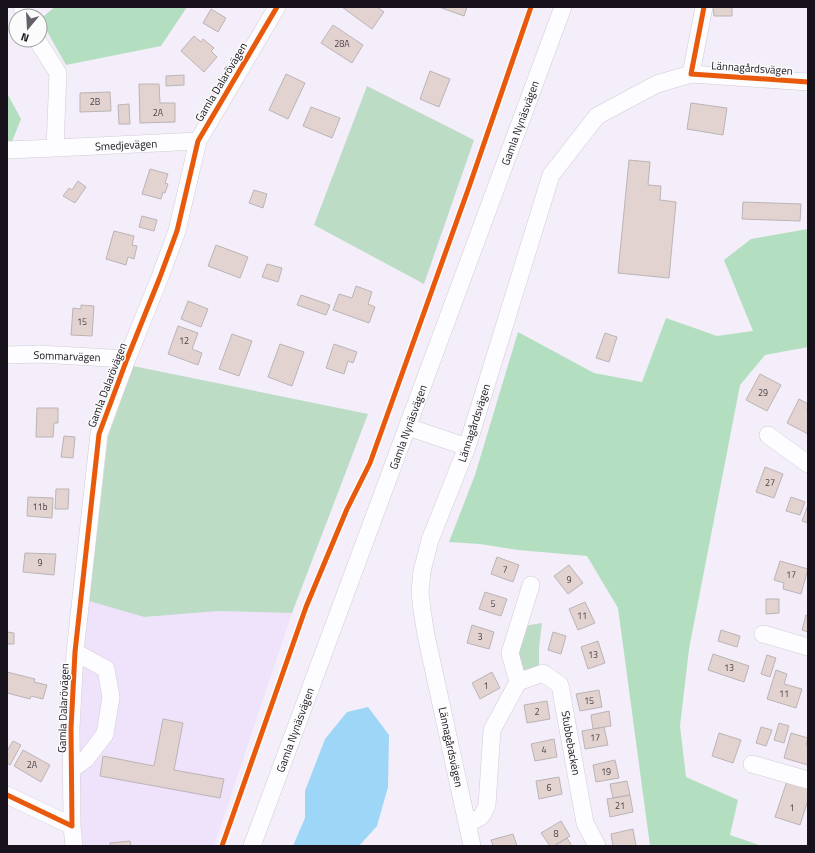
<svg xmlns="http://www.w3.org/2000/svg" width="815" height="853" viewBox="0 0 815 853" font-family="'Titillium Web',sans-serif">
	<rect width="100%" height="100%" fill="#f3eef9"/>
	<!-- built -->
	<path fill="#eee3fa" d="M89 601 144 617 219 611 292 613 214 846H78L75 816 84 639Z"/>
	<!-- green -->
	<path fill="#bddcc6" d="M367 86 474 140 424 284 314 225Z
		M133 366 368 414 292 613 219 611 144 617 89 601 108 437Z
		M542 623 539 648V671L521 676 515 653 524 626Z"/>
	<!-- forest -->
	<path fill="#b3dfc0" d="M55 7H187L161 46 66 65 40 19Z
		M7 93 21 119 11 144H7Z
		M808 229V347L765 355 740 385 689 649 680 726 686 777 738 800 730 835 762 846H650L618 608 587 556 518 550 480 544 449 542 475 475 518 332 594 373 642 382 666 318 717 336 753 331 724 260 751 239Z"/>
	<!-- water -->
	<path fill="#9ed6f7" d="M368 707 389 735 388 787 377 826 359 846H293L305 818V791L325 739 347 712Z"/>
	<!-- building -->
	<path fill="#e2d2d0" stroke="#bbb4b6" d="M342 7H377L384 12 372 29Z
		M439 7H467L464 16Z
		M713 7H732V16H714Z
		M211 9 226 18 218 32 203 23Z
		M333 25 363 45 352 63 321 43Z
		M194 36 201 42 203 39 214 48 211 51 217 57 204 72 181 51Z
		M430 71 450 79 439 107 420 99Z
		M286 74 305 83 288 119 269 110Z
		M184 75V85L166 86V76Z
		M139 84H159L160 103H175V122L140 123Z
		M110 92 111 111 80 112V93Z
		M691 103 727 108 723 135 687 129Z
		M129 104 130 124H119L118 105Z
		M311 107 340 118 332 138 303 126Z
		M629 160 650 162 648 185 661 186 660 200 676 202 669 278 618 273Z
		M150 169 168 174 165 183 168 184 165 193 163 192 161 199 142 194Z
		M78 181 86 187 75 203 63 196 69 188 72 190Z
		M254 190 267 194 263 208 249 203Z
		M743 202 801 204 800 221 742 219Z
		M142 216 157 220 154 231 139 227Z
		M114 231 134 236 132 245 137 246 134 259 128 257 126 265 106 259Z
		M216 245 248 257 240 278 208 266Z
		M267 264 282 268 278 282 262 277Z
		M356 286 372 292 368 304 375 307 369 323 333 310 339 294 352 298Z
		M301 295 330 305 326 315 297 305Z
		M188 301 208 309 201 327 181 319Z
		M81 305 94 306 92 336 71 335 73 308 81 309Z
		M178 326 198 333 192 349 202 353 198 365 168 354Z
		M605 333 617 337 609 362 596 358Z
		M232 334 252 341 239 376 219 369Z
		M280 344 304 352 292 386 268 377Z
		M334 344 357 352 353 363 348 361 344 374 326 368Z
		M760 374 781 385 767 411 746 400Z
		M799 399 808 404 807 411H808V434L787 423Z
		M37 408H58V423H54L53 437H36Z
		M64 436 75 437 73 458 61 457Z
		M765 467 783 474 774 498 756 492Z
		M56 489H69L68 509H55Z
		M28 497 53 498 52 518 27 516Z
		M791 497 805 502 800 515 786 511Z
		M808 505V523L802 521Z
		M25 553 56 554 54 575 23 572Z
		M497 557 519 565 513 582 491 574Z
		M780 561 808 569 801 594 783 589 784 583 774 580Z
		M569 565 583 583 568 594 554 576Z
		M485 592 507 599 501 616 479 609Z
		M766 599H779V613L766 614Z
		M585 602 595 623 578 630 569 609Z
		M806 615 808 616V632L802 630Z
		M472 625 494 632 489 649 467 643Z
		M721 630 740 636 737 647 718 641Z
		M7 632 14 633V644H7Z
		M553 632 566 636 561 654 548 650Z
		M598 641 605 663 588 669 581 647Z
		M713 654 749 666 744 682 708 670Z
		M767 655 776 658 770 677 761 674Z
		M776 670 787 674 784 684 802 689 796 708 767 699Z
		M7 672 35 679 34 682 47 685 43 699 31 696 30 699 7 693Z
		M492 672 500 688 480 699 472 683Z
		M599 690 602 707 580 711 576 694Z
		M547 701 550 719 527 723 524 705Z
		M609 711 611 726 593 729 591 715Z
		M163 719 183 723 174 770 224 779 220 798 100 776 103 756 154 766Z
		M779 723 789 726 784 743 774 740Z
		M604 727 608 745 585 749 582 731Z
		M761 727 772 730 766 746 756 743Z
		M719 733 741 740 733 763 712 756Z
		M791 733 808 738 806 745 808 746V765L784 758Z
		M554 739 557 757 535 761 531 744Z
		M13 741 21 745 10 765 7 763V751Z
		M23 750 50 765 41 782 14 766Z
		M615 760 619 778 596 782 593 765Z
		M559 777 562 794 539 799 536 781Z
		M627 781 630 795 613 798 610 784Z
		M787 781 808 788V800L800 825 775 817Z
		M630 795 633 812 610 817 607 799Z
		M561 821 570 836 554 846H550L541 833Z
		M633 829 636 846H613L611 834Z
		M513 834 517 846H493L491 840Z
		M567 838 572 846H554Z
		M130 841 131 846H110V843Z"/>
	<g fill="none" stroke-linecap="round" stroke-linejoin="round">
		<!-- minor casing -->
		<g stroke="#d1ccd6" stroke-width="18">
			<path id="minor" d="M22 7 25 16
				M691 74 704 7
				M55 148 198 141
				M7 150 55 148 58 73 37 40
				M7 355 39 354 127 359
				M408 427 467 447
				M768 435 808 464
				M531 585 510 653 518 682 543 673 560 685 585 823 597 846
				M763 634 808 647
				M752 764 808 780
				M71 770 86 759 105 734 111 697 106 669 75 652
				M7 795 72 826
				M467 822C480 819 482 818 487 805L492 730 518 682
				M74 846 72 826 71 728 75 652 99 434 127 359 160 277 177 231 198 141 277 7
				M252 846 563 7
				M472 846 426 635 422 610 420 592 422 571 430 540 467 447 551 175 597 116 657 84 691 74 808 82"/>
		</g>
		<!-- minor -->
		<use href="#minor" stroke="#fdfcfe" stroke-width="17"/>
		<!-- cycleway casing -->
		<g stroke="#fbfbfb" stroke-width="8">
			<path id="cycleway" d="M704 7 691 74 808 82
				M7 795 72 826 71 728 75 652 99 434 127 359 160 277 177 231 198 141 277 7
				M222 846 306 607 347 509 370 463 469 187 531 7"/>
		</g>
		<!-- cycleway -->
		<use href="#cycleway" stroke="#e8590c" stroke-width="5"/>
	</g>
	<g text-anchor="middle" stroke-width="3" stroke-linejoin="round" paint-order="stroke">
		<!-- number labels -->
		<g font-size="9" fill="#4a4248">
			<text x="342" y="47">28A</text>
			<text x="95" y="105">2B</text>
			<text x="158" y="116">2A</text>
			<text x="82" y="325">15</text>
			<text x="184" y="344">12</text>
			<text x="763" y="396">29</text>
			<text x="770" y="486">27</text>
			<text x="40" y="510">11b</text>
			<text x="40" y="566">9</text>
			<text x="505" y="573">7</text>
			<text x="791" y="578">17</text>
			<text x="569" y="583">9</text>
			<text x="493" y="607">5</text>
			<text x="582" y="619">11</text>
			<text x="480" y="640">3</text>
			<text x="593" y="658">13</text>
			<text x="729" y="671">13</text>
			<text x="486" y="689">1</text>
			<text x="784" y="697">11</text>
			<text x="589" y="704">15</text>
			<text x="537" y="715">2</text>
			<text x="595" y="741">17</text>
			<text x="544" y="753">4</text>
			<text x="32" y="768">2A</text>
			<text x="606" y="775">19</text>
			<text x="549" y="791">6</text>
			<text x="620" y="809">21</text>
			<text x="792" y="811">1</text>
			<text x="556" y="837">8</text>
		</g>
		<!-- street labels -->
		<g font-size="11" fill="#17121b" stroke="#fbfbfb">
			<text transform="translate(752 68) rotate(4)" y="4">Lännagårdsvägen</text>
			<text transform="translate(221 82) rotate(-59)" y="4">Gamla Dalarövägen</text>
			<text transform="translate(520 123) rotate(-70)" y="4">Gamla Nynäsvägen</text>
			<text transform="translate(126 145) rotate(-3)" y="4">Smedjevägen</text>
			<text transform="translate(67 356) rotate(2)" y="4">Sommarvägen</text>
			<text transform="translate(107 385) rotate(-69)" y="4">Gamla Dalarövägen</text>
			<text transform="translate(474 423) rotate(-72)" y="4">Lännagårdsvägen</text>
			<text transform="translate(408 427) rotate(-70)" y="4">Gamla Nynäsvägen</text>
			<text transform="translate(63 708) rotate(-88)" y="4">Gamla Dalarövägen</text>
			<text transform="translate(295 730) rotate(-70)" y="4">Gamla Nynäsvägen</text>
			<text transform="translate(571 743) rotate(80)" y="4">Stubbebacken</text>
			<text transform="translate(451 747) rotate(78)" y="4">Lännagårdsvägen</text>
		</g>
	</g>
	<!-- border -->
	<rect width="815" height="853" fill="none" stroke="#17121b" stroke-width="16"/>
	<!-- north arrow -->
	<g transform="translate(28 28) rotate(198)"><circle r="19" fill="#fbfbfb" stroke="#a09ea1"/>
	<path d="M0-3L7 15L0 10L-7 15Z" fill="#645f69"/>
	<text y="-6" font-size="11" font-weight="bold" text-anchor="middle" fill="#17121b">N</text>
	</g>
</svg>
